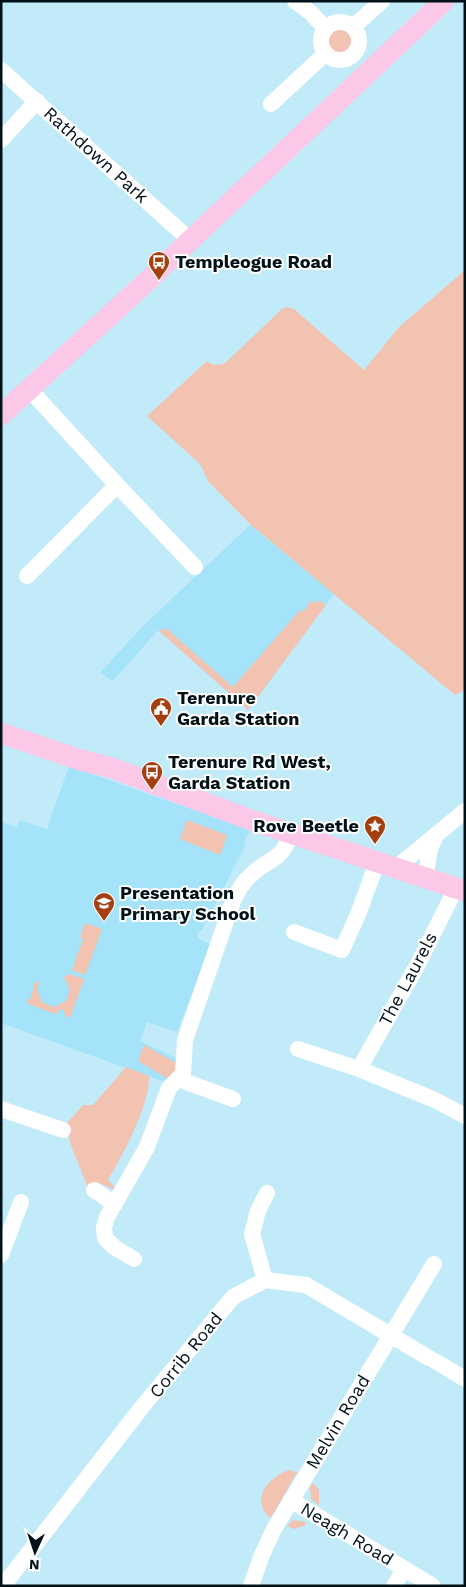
<svg xmlns="http://www.w3.org/2000/svg" width="466" height="1587" viewBox="0 0 466 1587" font-family="'Work Sans',sans-serif">
	<rect width="100%" height="100%" fill="#c1ebf9"/>
	<!-- built -->
	<path fill="#a4e3f9" d="M250 525 334 594 248 710 158 630 113 681 100 673 142 627Z
		M69 766 250 830 244 842 246 844 202 930 199 931 197 938 211 944 177 1032 147 1022 140 1041 182 1061 171 1084 1 1023V822L17 827 20 820 47 829Z"/>
	<!-- green -->
	<path fill="#f2c3b1" d="M326 43a14 14 0 1 1 28 0a14 14 0 1 1-28 0Z
		M465 270V690L455 695 251 525 208 481 200 464 147 416 207 361 213 365 224 364 282 309 287 307 294 309 364 370 399 327Z
		M319 600 326 605 248 710 158 630 167 629 233 687 300 610 303 612 311 601 316 603Z
		M187 820 227 835 220 855 180 839Z
		M85 923 102 929 85 975 72 970 83 939 80 937Z
		M69 974 84 979 70 1018 65 1016 64 1010 61 1009 55 1014 26 1003 31 997 35 981 39 983 37 990 42 1002 54 1007 66 1001 70 990 64 977Z
		M144 1045 178 1064 170 1080 138 1061Z
		M126 1067 149 1076C150 1105 123 1155 108 1180L115 1187 113 1189 96 1182 91 1191 89 1190 71 1146 66 1124 83 1105H93Z
		M289 1470 297 1472 271 1518C248 1500 270 1476 289 1470Z
		M313 1483 319 1490V1505L311 1499 310 1487Z
		M293 1520 307 1522 304 1526 294 1529 287 1526Z"/>
	<g fill="none" stroke-linecap="round" stroke-linejoin="round">
		<!-- minor -->
		<path stroke="#fff" stroke-width="16" d="M295 1 310 12 326 29
			M321 41a19 19 0 1 1 38 0a19 19 0 1 1-38 0Z
			M353 27 382 1
			M1 70 190 240
			M271 104 325 54
			M1 140 37 101
			M117 485 195 567
			M27 576 117 485 30 390
			M396 868 465 811
			M425 878 430 849 436 835
			M294 932 342 950 359 912 377 862
			M298 1049 359 1069 435 1100 465 1116
			M359 1069 418 964 456 888
			M180 1077 186 1082 233 1099
			M1 1109 63 1130
			M94 1190 115 1204
			M1 1255 21 1202
			M134 1259 114 1247 105 1238 104 1227 107 1217 147 1147 169 1088 183 1074 185 1040 233 901C238 891 242 883 251 875 271 855 279 865 291 834
			M265 1280 252 1234 258 1211 267 1193
			M435 1361 465 1379
			M291 1500 433 1586
			M3 1586 142 1407 233 1297 265 1280 306 1285 429 1358
			M251 1586 262 1555 274 1529 434 1264
			M394 1586 404 1569"/>
		<!-- major -->
		<path stroke="#fbc8e8" stroke-width="21" d="M1 415 143 285 444 1
			M1 733 80 760 112 768 251 820 465 891"/>
	</g>
	<!-- icons -->
	<defs>
		<g id="bus-pin" transform="scale(1.125)"><path d="M0 17L-7.5 6A9.5 9.5 0 1 1 7.5 6Z" fill="#a43f10" stroke="#fff"/><path d="M-5-6H5V4H4V6H2V4H-2V6H-4V4H-5ZM-3.5-4V0h7V-4ZM-3.5 1.2v1.5H-2V1.2ZM2 1.2v1.5H3.5V1.2Z" fill="#fff"/></g>
		<g id="civic-pin" transform="scale(1.125)"><path d="M0 17L-7.5 6A9.5 9.5 0 1 1 7.5 6Z" fill="#a43f10" stroke="#fff"/><path d="M-.6-6.5H3V-4.5H.6V-3L4-1V1h2V6H-6V1h2V-1L-.6-3ZM-1.2 2.5V6h2.4V2.5Z" fill="#fff"/></g>
		<g id="sight-pin" transform="scale(1.125)"><path d="M0 17L-7.5 6A9.5 9.5 0 1 1 7.5 6Z" fill="#a43f10" stroke="#fff"/><path d="M0-6L1.8-2.2L6-1.7L2.9 1.2L3.7 5.4L0 3.3L-3.7 5.4L-2.9 1.2L-6-1.7L-1.8-2.2Z" fill="#fff"/></g>
		<g id="school-pin" transform="scale(1.125)"><path d="M0 17L-7.5 6A9.5 9.5 0 1 1 7.5 6Z" fill="#a43f10" stroke="#fff"/><path d="M0-5L7-2L0 1L-7-2ZM-4 1L0 2.5L4 1V4Q0 6-4 4Z" fill="#fff"/></g>
	</defs>
	<g fill-rule="evenodd">
		<use href="#bus-pin" x="159" y="262"/>
		<use href="#civic-pin" x="161" y="708"/>
		<use href="#bus-pin" x="152" y="772"/>
		<use href="#sight-pin" x="375" y="826"/>
		<use href="#school-pin" x="104" y="903"/>
	</g>
	<g text-anchor="middle" stroke-width="4" stroke-linejoin="round" paint-order="stroke">
		<!-- street labels -->
		<g font-size="18" fill="#001117" stroke="#fff">
			<text transform="translate(96 155) rotate(42)" y="6">Rathdown Park</text>
			<text transform="translate(408 979) rotate(-62)" y="6">The Laurels</text>
			<text transform="translate(186 1355) rotate(-51)" y="6">Corrib Road</text>
			<text transform="translate(338 1422) rotate(-59)" y="6">Melvin Road</text>
			<text transform="translate(347 1534) rotate(31)" y="6">Neagh Road</text>
		</g>
		<!-- poi labels -->
		<g font-size="18" font-weight="bold" fill="#001117" stroke="#fff" text-anchor="start">
			<text x="175" y="268">Templeogue Road</text>
			<text x="177" y="704">Terenure<tspan x="177" dy="21">Garda Station</tspan></text>
			<text x="168" y="768">Terenure Rd West,<tspan x="168" dy="21">Garda Station</tspan></text>
			<text x="359" y="832" text-anchor="end">Rove Beetle</text>
			<text x="120" y="899">Presentation<tspan x="120" dy="21">Primary School</tspan></text>
		</g>
	</g>
	<!-- border -->
	<rect width="466" height="1587" fill="none" stroke="#001117" stroke-width="5"/>
	<!-- north arrow -->
	<g transform="translate(35 1552) rotate(183)" stroke="#ffffff" stroke-width="4" paint-order="stroke">
	<path d="M0-4L9 19L0 12L-9 19Z" fill="#001117"/>
	<text y="-8" font-size="14" font-weight="bold" text-anchor="middle" fill="#001117">N</text>
	</g>
</svg>
